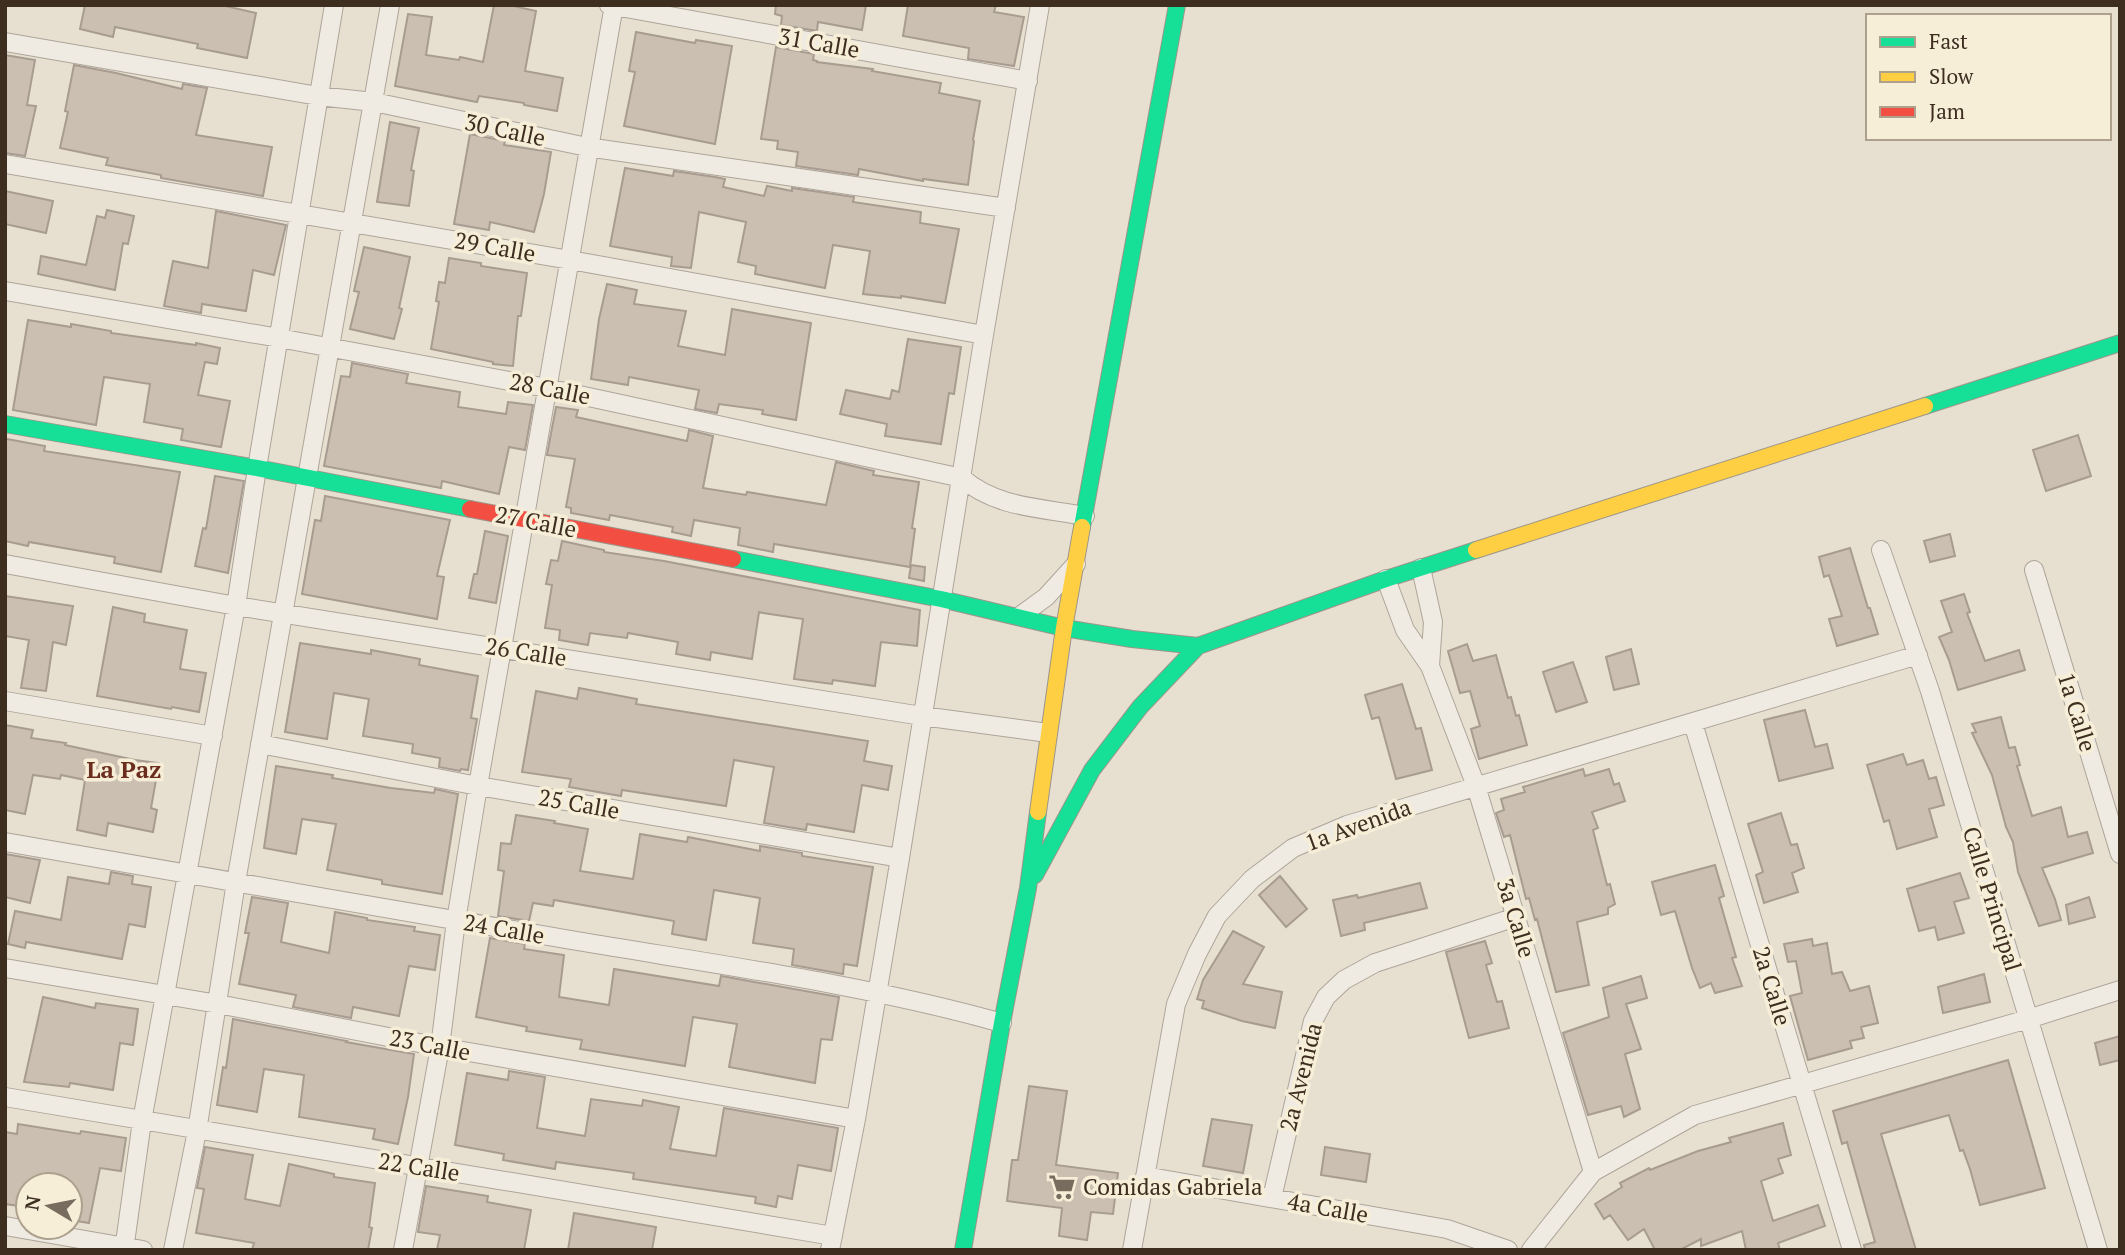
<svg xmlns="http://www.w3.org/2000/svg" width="2125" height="1255" viewBox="0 0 2125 1255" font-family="'PT Serif',serif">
	<rect width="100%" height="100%" fill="#e7e0d1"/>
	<!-- building -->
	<path fill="#cbbfb2" stroke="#a89c90" stroke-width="2" d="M85 5H221L256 13 247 58 197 48 198 44 115 27 113 37 80 29Z
		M494 5H509L536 11 525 71 563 78 557 111 524 105V103L479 96 477 102 395 86 408 14 432 17 426 55 459 60 460 57 483 62Z
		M776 5H866L862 30 818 22 817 31 781 25 782 16 775 14Z
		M908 5H996L994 12 1024 17 1014 66 968 59 969 48 903 36Z
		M636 32 695 43 696 40 732 46 715 144 624 126 635 72 629 71Z
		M776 47 814 54 813 60 817 61V62L873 69 872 71 941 83 939 93 980 101 973 140 974 141 968 185 923 179V181L859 169 858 175 796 166 798 152 777 149 778 141 761 139Z
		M5 55 35 60 27 105 36 106 25 156 5 153Z
		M74 65 116 73 182 89 183 84 207 88 196 135 272 147 263 196 161 178V175L106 165 108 158 60 148 68 112 65 111Z
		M390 122 419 128 411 170 414 171 409 206 377 202Z
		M470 134 505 141 504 145 551 152 544 194 534 232 490 222 489 230 454 224Z
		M625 168 673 176 674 171 715 177 725 179 723 187 764 196 767 186 792 191V188L854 197 853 202 921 212 920 223 959 229 945 303 901 296V298L863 294 870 251 833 245 825 288 755 274 756 266 738 262 746 222 699 212 691 268 671 266 672 257 610 246Z
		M5 191 53 201 46 233 5 224Z
		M107 210 134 216 128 244 123 243 115 290 38 274 41 256 86 265 97 216 105 218Z
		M216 211 286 225 274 275 253 270 246 311 202 304 201 313 164 306 173 261 208 268Z
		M364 247 410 257 399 308 402 309 394 339 350 329 359 292 354 291Z
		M449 258 481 263V266L527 273 521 316H518L513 366 493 364V362L431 349 439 302 436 301 439 282 445 283Z
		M607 284 637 290 634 304 686 311 678 346 725 355 732 309 811 323 796 420 762 414 763 410 719 404 717 413 695 409 699 390 629 377 628 385 591 379 599 319Z
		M28 320 71 327V324L111 331V333L196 345V343L220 348 217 364 205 362 198 395 230 401 221 447 181 440 183 429 144 422 150 384 104 377 96 425 13 410Z
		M908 339 961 347 954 394 949 393 941 444 885 436 887 424 840 414 846 390 890 399 892 390 899 392Z
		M352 363 408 374 406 383 460 392 458 407 506 414 508 402 533 405 525 450 509 447 499 494 442 481 441 488 324 466 341 376 350 377Z
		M556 407 578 410 576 417 687 441 689 430 713 436 703 488 746 495 747 492 826 505 836 462 874 471 873 475 919 482 912 528 915 529 910 567 774 544 773 552 738 545 740 528 694 520 691 536 672 532 673 527 610 515 609 520 571 513V508L566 507 575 459 547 455Z
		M2078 435 2091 476 2046 491 2033 450Z
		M7 439 45 446 44 451 180 472 161 572 114 563 115 557 29 542 28 546 5 541V441Z
		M215 476 244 481 228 573 195 566 203 528 206 529Z
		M325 496 450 520 437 576 444 577 437 619 302 594 315 520 321 521Z
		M485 531 508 536 496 603 469 598 474 574H477Z
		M1950 534 1955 556 1930 562 1924 541Z
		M562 541 604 550V552L664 561 920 610 917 646 881 642 875 686 833 680 832 684 794 679 803 619 763 613 759 612 752 659 711 652 710 660 676 654 678 642 628 633 627 638 590 633 588 645 559 640 560 630 545 628 552 585 546 584 551 560 558 561Z
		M1850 548 1868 608H1870L1878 634 1837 646 1829 619 1842 616 1829 575 1824 577 1819 557Z
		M911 565 925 567 924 581 909 578Z
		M1964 594 1970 612 1967 613 1985 661 2019 650 2025 670 1958 690 1949 660 1939 637 1952 632 1941 601Z
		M5 596 73 606 66 645 53 642 46 691 21 688 29 640 5 636Z
		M113 607 145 614 144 622 187 630 180 669 206 673 199 712 172 707 171 709 97 696Z
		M300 643 371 654V650L420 659 419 665 478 676 471 718 477 719 468 770 461 769 460 771 439 767 440 758 412 753 413 744 363 736 369 699 334 693 327 739 285 732Z
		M1467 644 1473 661 1496 655 1508 698 1511 697 1516 716 1519 715 1527 745 1479 759 1471 729 1480 726 1470 691 1460 693 1448 651Z
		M1631 649 1639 684 1614 690 1606 657Z
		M1573 662 1587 702 1556 712 1543 672Z
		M1402 684 1416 729 1421 728 1432 770 1396 779 1379 717 1372 719 1365 695Z
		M579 688 637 699 636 704 868 741 864 761 892 766 888 790 862 785 854 832 807 824 806 830 764 823 774 767 734 760 726 806 622 790 621 796 569 787 571 779 522 772 536 691 577 699Z
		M1805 710 1815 747 1827 744 1833 768 1779 781 1764 720Z
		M2001 717 2009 748 2015 747 2020 765 2017 766 2032 816 2061 807 2068 837 2087 832 2093 853 2042 868 2055 899 2061 920 2039 926 2018 872 2013 842 2006 827 1992 775 1972 733 1976 732 1972 724Z
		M5 725 33 730 31 738 66 743 65 745 135 760 159 763 151 808 157 810 153 832 108 823 106 836 77 830 85 780 61 775 60 779 33 775 25 814 5 810Z
		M1903 754 1907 765 1923 760 1929 779 1936 777 1944 805 1929 809 1937 837 1897 849 1889 820 1884 822 1867 765Z
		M276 766 333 775 332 778 391 788 434 793 435 789 458 794 442 894 382 884V880L327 870 336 824 302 819 296 854 264 848Z
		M1583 769 1585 776 1609 769 1614 785 1619 783 1625 801 1592 812 1598 828 1593 830 1607 885 1610 884 1615 904 1608 908V914L1577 922 1589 985 1556 992 1537 919 1535 920 1529 898 1526 899 1510 835 1504 837 1496 813 1504 810 1501 799 1525 792 1523 787Z
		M1781 813 1791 845 1797 844 1804 868 1792 873 1798 892 1764 903 1756 875 1763 872 1748 824Z
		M516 815 555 821 554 823 588 829 580 871 633 879 640 834 687 842 688 837 760 851V846L802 853V856L873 867 857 966 844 964 843 974 792 965 794 949 753 943 760 898 714 890 706 940 672 934 674 921 554 900 553 906 533 903 529 921 498 916 504 871 498 870 501 843 511 844Z
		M5 854 40 860 30 903 5 897Z
		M1715 865 1724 896 1719 898 1736 957 1732 958 1742 986 1715 993 1711 983 1700 988 1692 968 1675 911 1661 915 1652 882Z
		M111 872 133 876 132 884 151 887 145 927 129 924 122 959 26 942 25 948 8 944 15 911 61 920 68 877 109 884Z
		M1960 873 1969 898 1954 902 1964 933 1938 940 1935 927 1919 931 1907 889Z
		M1280 876 1307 909 1286 927 1259 895Z
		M1420 883 1427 908 1364 923 1365 930 1341 936 1333 900 1357 895 1358 898Z
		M252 897 288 903 281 942 329 953 335 912 367 918V920L415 927 414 931 440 935 435 970 409 966 399 1016 353 1007 351 1018 293 1007 296 995 239 984 249 933H245Z
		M2089 897 2095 917 2069 924 2066 905Z
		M1233 931 1264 947 1243 984 1282 992 1275 1028 1242 1021 1202 1008 1204 1001 1197 999 1203 980Z
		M490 938 525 944 524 949 564 955 559 997 609 1005 614 969 719 986 721 976 839 997 832 1040 821 1039 815 1083 729 1067 737 1024 693 1017 685 1066 580 1049 582 1040 526 1031 527 1027 476 1017Z
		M1812 939 1813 946 1827 943 1832 974 1842 972 1850 991 1869 986 1878 1023 1861 1027 1864 1038 1850 1041 1852 1048 1808 1060 1790 996 1802 993 1796 961 1788 962 1784 944Z
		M1485 941 1492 963 1486 965 1497 1002 1502 1001 1509 1028 1469 1038 1446 952Z
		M1984 974 1990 1002 1943 1013 1938 987Z
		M1641 976 1647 998 1626 1004 1641 1049 1625 1054 1640 1109 1624 1117 1621 1106 1588 1115 1563 1033 1609 1017 1603 988Z
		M43 997 95 1008 96 1003 138 1009 133 1045 120 1043 113 1090 70 1083 69 1087 24 1082Z
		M233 1019 347 1041 346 1042 414 1054 408 1097 398 1144 373 1139 375 1129 299 1117 304 1075 264 1069 257 1112 217 1105 223 1067 226 1068Z
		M2120 1036V1060L2100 1065 2095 1043Z
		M2008 1060 2045 1188 1980 1205 1970 1169 1963 1150 1960 1151 1949 1115 1881 1134 1916 1250H1865L1864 1245 1875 1242 1847 1142 1842 1144 1833 1111Z
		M509 1071 545 1077 537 1128 585 1136 591 1099 642 1106 643 1100 679 1107 670 1149 716 1156 724 1108 838 1128 831 1171 798 1165 792 1199 778 1196 776 1207 755 1203 756 1197 633 1179 634 1173 556 1162 555 1169 503 1160 504 1154 455 1145 467 1073 508 1080Z
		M1029 1086 1067 1091 1056 1165 1118 1173 1113 1214 1091 1212 1087 1240 1059 1236 1062 1208 1007 1201 1012 1160H1018Z
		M1212 1119 1252 1125 1243 1173 1203 1166Z
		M1783 1123 1791 1155 1778 1159 1783 1173 1761 1181 1773 1221 1818 1205 1825 1226 1778 1243 1780 1250H1746L1742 1231 1701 1246V1239L1680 1250H1655L1644 1229 1628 1240 1610 1215 1604 1219 1595 1204 1622 1187 1620 1183 1649 1168 1650 1170 1698 1151 1731 1142 1729 1138Z
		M18 1124 80 1134 81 1131 126 1138 121 1171 100 1168 89 1223 70 1220V1185H28V1207L5 1204V1132L17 1134Z
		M205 1147 253 1155 245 1199 280 1206 289 1164 334 1174V1177L375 1183 369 1227 372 1228 368 1250H252L254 1243 196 1233 204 1189 197 1188Z
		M1325 1147 1370 1154 1366 1182 1321 1175Z
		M426 1186 488 1196 487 1202 531 1210 524 1250H437L440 1235 418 1232Z
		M574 1213 656 1227 652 1250H568Z"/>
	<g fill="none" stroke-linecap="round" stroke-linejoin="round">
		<!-- street casing -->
		<g stroke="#ada599" stroke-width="20">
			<path id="street" d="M609 5 1028 81
				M5 42 318 96 374 102 587 147 1006 208
				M5 164 570 260 984 335
				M5 291 279 338 547 388 962 478C996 508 1043 508 1085 516
				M1881 550 1930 691 2098 1250
				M5 564 236 606 922 716 1048 733
				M1421 568 1433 622 1430 666
				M2034 570 2120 854
				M1386 579 1405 630 1430 666 1476 786 1593 1172
				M1020 616 1046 597 1076 564
				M5 701 213 736
				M1693 723 1852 1250
				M260 744 478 786 900 858
				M5 842C196 875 386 909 577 941 719 965 863 984 1002 1023
				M5 968 218 1004 440 1047 856 1119
				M5 1097 833 1236
				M1145 1176 1447 1229 1508 1250
				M1272 1198 1313 1021 1326 997 1344 980 1375 963 1516 917
				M5 1226 143 1250
				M124 1250 142 1121 236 606 257 468 334 5
				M173 1250 197 1131 236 882 390 5
				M403 1250 440 1047 456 921 478 786 614 5
				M830 1250 856 1119 900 858 984 335 1040 5
				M1132 1250 1176 1004 1197 954 1217 916 1252 879 1293 848 1347 825 1918 655
				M1531 1250 1593 1172 1695 1115 2028 1019 2120 990"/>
		</g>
		<!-- fast casing -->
		<g stroke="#9c958a" stroke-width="18">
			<path id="fast" d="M1925 406 2120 343
				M5 424 257 468 470 509
				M1082 527 1177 5
				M733 559 941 599 1064 628 1132 639 1198 646 1386 579 1476 550
				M1035 875 1092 770 1140 707 1198 646
				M963 1250 1002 1023 1028 888 1038 812"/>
		</g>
		<!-- slow casing -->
		<g stroke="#9c958a" stroke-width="18">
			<path id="slow" d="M1476 550 1925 406
				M1038 812 1064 628 1082 527"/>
		</g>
		<!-- jam casing -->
		<g stroke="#9c958a" stroke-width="18">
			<path id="jam" d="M470 509 733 559"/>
		</g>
		<!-- street -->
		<use href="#street" stroke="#efebe3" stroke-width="18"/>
		<!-- fast -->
		<use href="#fast" stroke="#16e098" stroke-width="16"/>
		<!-- slow -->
		<use href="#slow" stroke="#ffcf43" stroke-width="16"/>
		<!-- jam -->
		<use href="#jam" stroke="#f24e42" stroke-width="16"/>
	</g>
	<!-- icons -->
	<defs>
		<g id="supermarket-bare" transform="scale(2.1)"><path d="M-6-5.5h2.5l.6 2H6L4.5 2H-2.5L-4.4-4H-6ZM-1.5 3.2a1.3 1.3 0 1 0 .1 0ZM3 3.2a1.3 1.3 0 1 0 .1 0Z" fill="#786c5e" stroke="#f7eed8" stroke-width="2.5" paint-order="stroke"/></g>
	</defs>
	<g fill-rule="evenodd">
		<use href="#supermarket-bare" x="1062" y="1187"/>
	</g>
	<g text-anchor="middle" stroke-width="7" stroke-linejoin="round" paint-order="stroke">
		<!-- street labels -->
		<g font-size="23" fill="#3d2e20" stroke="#f7eed8">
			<text transform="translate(819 43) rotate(10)" y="8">31 Calle</text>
			<text transform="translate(505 130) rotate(12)" y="8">30 Calle</text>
			<text transform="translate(495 247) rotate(10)" y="8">29 Calle</text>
			<text transform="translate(550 389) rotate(11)" y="8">28 Calle</text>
			<text transform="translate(536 522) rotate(11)" y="8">27 Calle</text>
			<text transform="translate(526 652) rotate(9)" y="8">26 Calle</text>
			<text transform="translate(2077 712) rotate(73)" y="8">1a Calle</text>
			<text transform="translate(579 804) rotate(10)" y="8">25 Calle</text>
			<text transform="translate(1358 825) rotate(-20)" y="8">1a Avenida</text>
			<text transform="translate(1992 899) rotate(73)" y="8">Calle Principal</text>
			<text transform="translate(1516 918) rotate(73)" y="8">3a Calle</text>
			<text transform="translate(504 929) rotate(10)" y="8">24 Calle</text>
			<text transform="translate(1772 986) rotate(73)" y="8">2a Calle</text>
			<text transform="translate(430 1045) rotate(11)" y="8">23 Calle</text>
			<text transform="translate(1301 1077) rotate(-76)" y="8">2a Avenida</text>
			<text transform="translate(419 1167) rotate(9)" y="8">22 Calle</text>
			<text transform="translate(1328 1208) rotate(10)" y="8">4a Calle</text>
		</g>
		<!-- poi labels -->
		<g font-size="23" fill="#3d2e20" stroke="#f7eed8" text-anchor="start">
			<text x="1083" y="1195">Comidas Gabriela</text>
		</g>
		<!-- neighbourhood labels -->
		<g font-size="24" font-weight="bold" fill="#6b2e1e" stroke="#f7eed8">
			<text x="124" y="778">La Paz</text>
		</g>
	</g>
	<!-- border -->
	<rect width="2125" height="1255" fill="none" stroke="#3d2e20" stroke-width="14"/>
	<!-- legend -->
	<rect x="1866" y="14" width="245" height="126" fill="#f7eed8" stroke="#ada18e" stroke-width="2"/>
	<rect x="1880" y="37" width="35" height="10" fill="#16e098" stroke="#ada18e" stroke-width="2"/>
	<text x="1929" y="49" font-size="21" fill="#3d2e20">Fast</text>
	<rect x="1880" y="72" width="35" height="10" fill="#ffcf43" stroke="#ada18e" stroke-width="2"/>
	<text x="1929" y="84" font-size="21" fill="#3d2e20">Slow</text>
	<rect x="1880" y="107" width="35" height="10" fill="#f24e42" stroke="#ada18e" stroke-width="2"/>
	<text x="1929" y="119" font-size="21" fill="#3d2e20">Jam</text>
	<!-- north arrow -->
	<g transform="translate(49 1206) rotate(280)"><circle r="33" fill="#f7eed8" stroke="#ada18e" stroke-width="2"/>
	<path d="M0-5L12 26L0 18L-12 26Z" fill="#786c5e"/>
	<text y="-10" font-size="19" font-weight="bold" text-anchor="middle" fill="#3d2e20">N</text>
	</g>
</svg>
